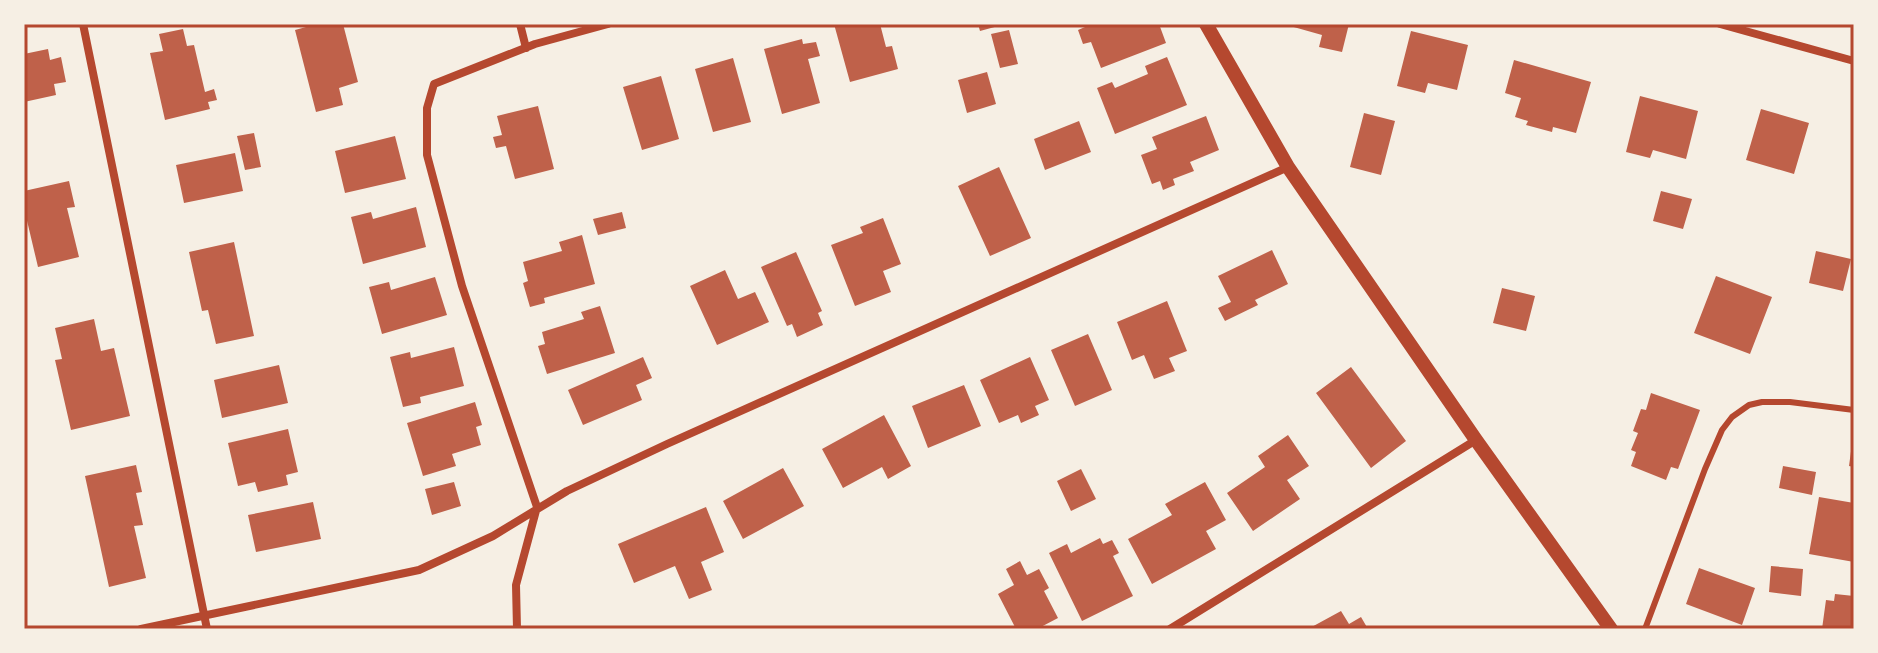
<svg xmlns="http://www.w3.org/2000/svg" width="1878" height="653" viewBox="0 0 1878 653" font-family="Quicksand,sans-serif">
	<rect width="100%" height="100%" fill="#f6efe4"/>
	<!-- building -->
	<path fill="#bf614a" d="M317 24H343L358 82 339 88 343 105 316 112 295 30Z
		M834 24H880L886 47 892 46 898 69 850 82Z
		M978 24H1002V25L980 31Z
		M1084 24H1159L1166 43 1101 68 1091 42 1083 44 1078 30 1085 27Z
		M1283 24H1349L1342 52 1319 47 1322 35Z
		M183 29 187 46 194 45 205 92 214 89 217 100 208 102 210 109 165 120 150 53 163 51 159 34Z
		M1009 30 1018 64 1000 68 991 34Z
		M1411 31 1468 45 1457 90 1428 83 1425 93 1397 86Z
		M802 39 803 44 816 42 820 56 808 59 820 103 782 114 764 49Z
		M48 49 50 60 61 57 66 82 54 84 56 95 24 102V54Z
		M1167 57 1187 105 1115 134 1097 88 1112 82 1115 88 1148 74 1145 66Z
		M733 58 751 122 713 132 695 69Z
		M1514 60 1591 82 1576 133 1553 127 1552 132 1526 125 1528 121 1515 117 1521 98 1505 93Z
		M987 72 996 104 967 113 958 80Z
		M661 76 679 139 642 150 623 87Z
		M1640 96 1698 111 1686 159 1653 150 1650 158 1626 152Z
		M538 106 554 169 515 179 506 146 496 148 493 137 502 135 497 116Z
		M1761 109 1809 123 1794 174 1746 160Z
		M1364 113 1395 121 1381 175 1350 167Z
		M1206 116 1219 150 1190 162 1194 171 1173 179 1175 185 1163 190 1160 181 1152 184 1141 155 1157 149 1152 137Z
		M1079 121 1091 152 1045 170 1034 139Z
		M254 133 261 167 245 170 237 136Z
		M395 136 406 179 345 193 335 151Z
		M235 153 243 191 184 203 176 165Z
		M999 167 1031 238 990 256 958 186Z
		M69 181 75 207 67 208 79 257 38 267 24 208V191Z
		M1661 191 1692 199 1683 229 1653 221Z
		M416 207 426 247 363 264 351 217 371 212 373 219Z
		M622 212 626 228 598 235 593 219Z
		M883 218 901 264 883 271 891 292 855 306 831 245 863 233 860 227Z
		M582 235 595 284 544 298 545 303 530 307 523 283 528 281 523 262 562 251 559 242Z
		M234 242 254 336 216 344 208 310 202 311 189 252Z
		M1272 250 1288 284 1255 300 1258 305 1225 321 1218 308 1231 302 1218 276Z
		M1816 251 1851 259 1843 291 1809 283Z
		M796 252 822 311 818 313 823 325 797 337 792 324 787 326 761 267Z
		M725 270 738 299 755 292 769 322 717 345 690 286Z
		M1716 276 1772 297 1750 354 1694 333Z
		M435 277 447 315 382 334 369 287 389 282 391 290Z
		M1502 288 1535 296 1526 331 1493 323Z
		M1167 301 1187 351 1169 358 1175 371 1154 379 1144 355 1132 360 1117 322Z
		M600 306 615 353 547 374 538 346 545 344 542 332 584 319 581 312Z
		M94 319 101 351 114 348 130 416 71 430 55 360 62 359 55 328Z
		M1088 334 1112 390 1075 406 1051 350Z
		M454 347 464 386 420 397 421 403 403 407 390 357 410 352 411 358Z
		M643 357 652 378 636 385 642 400 583 425 568 390Z
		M1030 357 1049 400 1035 406 1039 415 1021 423 1018 415 999 423 980 380Z
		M279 365 288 403 222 418 214 380Z
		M1351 367 1406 441 1371 468 1316 393Z
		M964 385 981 426 928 448 912 406Z
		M1651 393 1700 410 1678 469 1671 467 1666 480 1631 466 1636 452 1631 450 1638 433 1633 431 1641 409 1646 410Z
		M475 402 482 425 476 427 481 445 452 454 456 466 423 476 407 423Z
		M884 415 911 466 888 479 882 467 843 488 822 449Z
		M288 429 298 472 286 475 288 485 258 492 255 482 238 486 228 443Z
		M1288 435 1309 466 1287 480 1300 499 1253 531 1227 493 1265 467 1258 456Z
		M1852 444H1854V467L1849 466Z
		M136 465 142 492 136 493 143 525 134 526 146 578 109 587 85 476Z
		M1783 466 1816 472 1812 495 1779 488Z
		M783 468 804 506 743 539 723 501Z
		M1081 469 1096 499 1071 511 1057 481Z
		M454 482 461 506 432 515 425 489Z
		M1205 482 1226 520 1206 531 1216 549 1152 584 1128 539 1172 515 1165 504Z
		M1819 497 1854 503V562L1809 554Z
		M313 502 321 539 256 552 248 515Z
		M706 507 724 552 701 562 712 590 689 599 675 566 634 583 618 544Z
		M1100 538 1103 544 1112 540 1119 553 1113 556 1133 596 1082 621 1049 553 1067 544 1071 553Z
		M1020 561 1027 575 1039 569 1049 588 1044 591 1058 618 1037 629H1016L998 594 1014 585 1006 569Z
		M1771 566 1803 569 1801 596 1769 592Z
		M1699 568 1755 588 1742 625 1686 604Z
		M1835 594 1854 596V629H1822L1826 600 1834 601Z
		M1341 611 1349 624 1361 617 1368 629H1308Z"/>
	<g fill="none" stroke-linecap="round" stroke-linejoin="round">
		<!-- service -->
		<path stroke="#b5482f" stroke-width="6" d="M1645 629 1705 469 1722 430 1732 417 1749 405 1762 402H1790L1854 410"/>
		<!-- minor -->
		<path stroke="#b5482f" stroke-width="8" d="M83 24 207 629
			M520 24 526 48
			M1720 24 1854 61
			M141 629 419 570 493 536 567 491 667 444 1288 167
			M517 629 516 585 537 507 462 286 427 155V108L434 84 535 44 608 24
			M1170 629 1476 440"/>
		<!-- tertiary -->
		<path stroke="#b5482f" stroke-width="14" d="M1206 24 1288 167 1476 440 1611 629"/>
	</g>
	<!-- border -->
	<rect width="1878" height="653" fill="none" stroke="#f6efe4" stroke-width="52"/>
	<rect x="26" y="26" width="1826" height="601" fill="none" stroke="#b5482f" stroke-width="3"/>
</svg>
